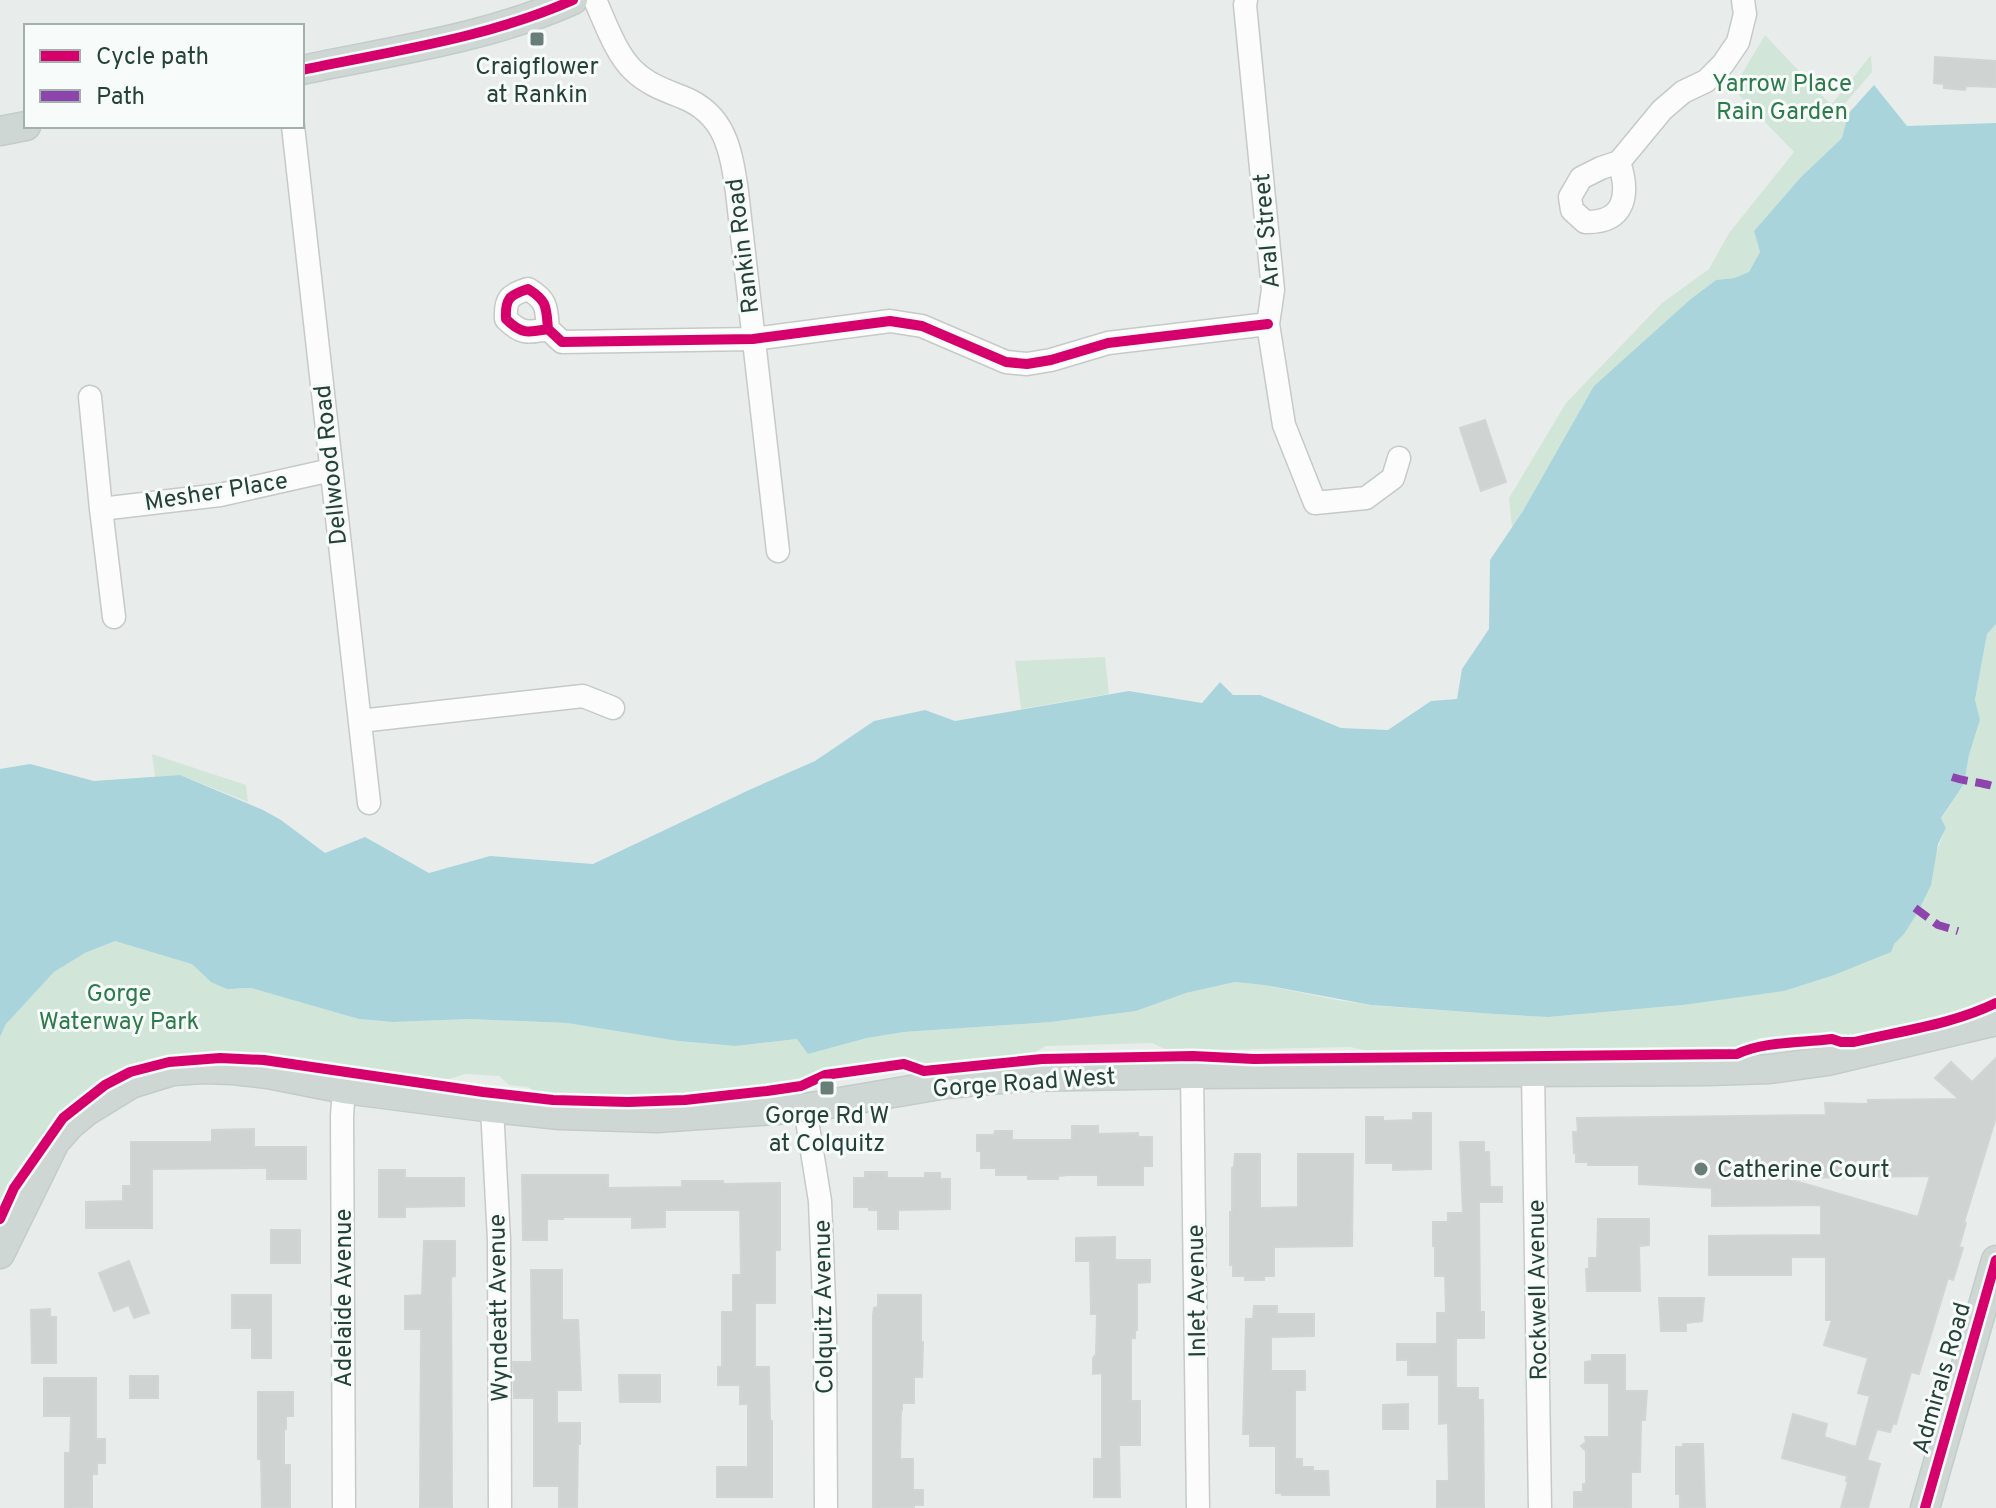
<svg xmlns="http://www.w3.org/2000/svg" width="1996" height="1508" viewBox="0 0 1996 1508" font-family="Overpass,sans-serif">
	<rect width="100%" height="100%" fill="#e8edeb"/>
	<!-- green -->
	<path fill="#d1e6d8" d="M1765 35 1831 105 1871 55 1872 72 1838 112 1846 122 1842 138 1801 177 1754 231 1760 252 1749 272 1734 278 1716 280 1692 298 1512 527 1509 498 1566 403 1662 303 1709 269 1729 233 1794 152 1733 89Z
		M1996 624V998L1971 1009 1854 1037 1843 1038 1834 1035 1760 1038 1738 1050 1417 1052 1368 1051 1350 1047 1169 1051 1152 1043 1046 1046 1028 1056 874 1072 697 1097H551L539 1094 528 1087 509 1085 499 1076 465 1074 443 1081C402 1076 362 1070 322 1064 239 1053 151 1042 80 1096 44 1124 23 1165 0 1203V1037L6 1024 54 972 85 953 115 941 186 950 237 989 251 988 262 990 359 1019 393 1022 470 1019 567 1023 678 1041 735 1046 798 1039 808 1054 867 1038 904 1032 1051 1022 1136 1011 1186 993 1235 982 1264 985 1337 1000 1379 1006 1495 1014 1548 1017 1683 1005 1894 944C1926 912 1928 867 1946 828L1941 819 1964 784 1969 755 1980 721 1975 701 1987 634Z
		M1105 657 1109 694 1021 709 1015 661Z
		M152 754 246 785 248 802 180 775 155 777Z"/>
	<!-- water -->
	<path fill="#a9d4db" d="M1874 85 1907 126 1996 123V624L1987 634 1975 700 1980 720 1969 755 1964 784 1941 818 1946 828 1938 844 1931 885 1918 912 1904 934 1894 944 1891 952 1834 975 1784 991 1683 1005 1548 1017 1495 1014 1371 1005 1264 985 1235 982 1186 993 1136 1011 1051 1022 904 1032 867 1038 808 1054 797 1039 735 1046 678 1041 567 1023 470 1019 393 1022 359 1019 251 988 227 989 211 982 192 964 115 941 85 953 54 972 6 1024 0 1037V769L30 764 94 781 180 775 263 810 281 820 325 853 365 837 429 873 490 856 593 864 749 790 815 761 874 721 925 710 955 721 1129 691 1202 703 1220 682 1233 695H1260L1341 728 1388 730 1431 701 1457 699 1462 669 1489 629 1490 560 1523 511 1594 386 1692 298 1716 280 1734 278 1749 272 1760 252 1754 231 1801 177 1842 138 1848 114Z"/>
	<!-- building -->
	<path fill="#cfd4d2" stroke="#d1d6d4" stroke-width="2" fill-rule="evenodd" d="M1935 57 1996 61V87L1966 86 1965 90 1944 88V84L1934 83Z
		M1485 420 1506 482 1481 491 1460 428Z
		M1996 1058V1117L1964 1222 1966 1223 1959 1247 1963 1248 1953 1280 1948 1278 1919 1374 1911 1372 1896 1424 1893 1423 1890 1432 1877 1429 1867 1460 1880 1464 1868 1508H1841L1848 1482 1846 1481 1847 1476 1782 1458 1793 1414 1827 1424 1824 1437 1856 1447 1870 1396 1858 1393 1868 1358 1824 1345 1832 1320H1826V1257H1791V1275H1709V1236L1821 1235V1205L1712 1206V1188L1639 1184V1165H1588V1162H1576V1153H1574L1573 1132H1578L1577 1118 1826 1115 1825 1103 1868 1104V1100L1959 1099 1935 1078 1951 1062 1972 1082ZM1930 1176 1918 1217 1785 1178Z
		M1413 1113H1431V1169L1393 1170V1163H1366V1117H1383V1121L1413 1120Z
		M1072 1126H1098V1134L1138 1133V1137H1152V1166H1143V1185H1098V1175H1068L1058 1176V1179H1028V1175H996V1168H981V1151H977V1135H994L995 1131H1012V1140H1072Z
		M254 1129V1147H306V1179H267V1168L152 1169V1228H86V1202L123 1201V1186H131V1142H212V1130Z
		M1460 1142H1484V1152H1489L1490 1187H1502V1202H1479L1480 1312H1484V1338H1456V1388H1478V1400H1483L1484 1508H1437V1481H1449L1448 1423 1439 1424V1375H1408V1360H1397V1344H1437V1313H1446L1445 1276H1435V1246H1433V1222H1448V1213H1463Z
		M1235 1154H1260V1208L1298 1207V1154H1353L1352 1246 1274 1247V1276H1264V1280H1245V1276H1233V1265H1230V1212H1232V1168L1234 1167Z
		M379 1170H405V1178H464V1206L405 1207V1217H379Z
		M865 1172H887V1178H925V1173H940V1179H950V1209L898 1210V1229H878V1210H869V1207H854V1178H865Z
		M522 1175H608V1188L682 1187V1181H723V1184L780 1183V1250H775V1303H755V1367H769L770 1421H772V1497H717V1467H748V1404H740V1385H718V1367H722V1312H733V1275H741L740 1210H665V1227L632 1228V1217H563V1219H547V1240H523Z
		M1598 1219H1649V1245L1639 1246 1640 1291H1587L1586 1269H1589V1258H1597Z
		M271 1230H300V1263H271Z
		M1115 1237V1260H1150V1282L1137 1283V1330H1135V1338H1131V1401H1140V1445H1119L1120 1497H1094V1459H1102V1373L1093 1374V1358L1096 1354 1097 1314H1091L1090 1261H1076V1238Z
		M424 1241H455V1276L451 1277 452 1508H420L421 1329H405V1296L422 1295Z
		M129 1261 149 1313 134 1318 129 1305 114 1311 99 1273Z
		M531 1270H562V1320H578L581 1390H557V1423H580V1444H578L577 1508H559V1486H534V1398H514L513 1362H532Z
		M232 1295H271V1358H252V1328H232Z
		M878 1295H921V1342H923L922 1377H914V1403H902V1410H901L900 1459H913V1490H923V1505H914V1508H873V1315L874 1308 878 1307Z
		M1659 1298H1704L1702 1321 1686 1323V1331H1661Z
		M1254 1306H1277V1314H1314V1336L1271 1337V1371H1305V1390H1295V1459H1302V1467H1313V1471H1328L1329 1495H1282V1493H1276V1446H1250V1434H1243L1246 1319H1253Z
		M50 1309V1317H56V1363H32L31 1310Z
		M1592 1355H1625V1391H1647L1645 1420H1641L1640 1472H1631V1508H1574V1492H1583V1484H1586V1451L1581 1446 1586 1442 1585 1437H1609V1383H1585V1362L1592 1361Z
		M619 1375H660V1402H620Z
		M130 1376H158V1398H130Z
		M44 1378H96V1439H105V1463H97V1474H92V1508H65V1453H70L71 1416H44Z
		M258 1392H293V1416H286V1429H284V1465H290V1508H262L261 1459H258Z
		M1408 1404V1429H1383V1405Z
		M1683 1444H1703L1705 1508H1680V1494H1676V1447H1683Z"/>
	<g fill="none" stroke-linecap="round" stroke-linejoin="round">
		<!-- minor casing -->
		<g stroke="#c5cac8" stroke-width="25">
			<path id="minor" d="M595 0C605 22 616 54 633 70 647 84 664 90 682 97 726 114 731 151 737 192L778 551
				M1246 0 1245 5 1273 290 1268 324 1284 425 1315 503 1366 498 1393 478 1399 458
				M293 126 369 803
				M1619 162C1630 195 1625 223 1585 222L1572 210 1570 197 1581 178 1601 168 1619 162 1662 110 1683 92 1706 81 1723 64 1738 42 1745 14 1743 0
				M548 329C527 333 521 334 506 319 505 299 509 295 528 289 548 301 546 308 548 329L562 342 753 339 890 321 922 326 1006 362 1027 364 1051 360 1108 343 1268 324
				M90 397 101 509 114 617
				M101 509 220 495 331 470
				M360 721 583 696 613 708
				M1533 1072 1540 1508
				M1192 1074 1198 1508
				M492 1108 499 1240 500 1508
				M805 1108 820 1201 825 1325 826 1508
				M344 1508 342 1116 344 1089"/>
		</g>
		<!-- major casing -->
		<g stroke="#c3ccc9" stroke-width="31">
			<path id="major" d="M302 70C392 51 488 38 573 0
				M0 131 26 126
				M0 1254 55 1142 70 1125 87 1111 131 1084 173 1071 203 1069 233 1070 268 1074 344 1089 492 1108 560 1115 657 1118 805 1108 946 1084 1022 1077 1192 1074 1708 1071 1770 1069 1828 1061 1996 1021
				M1925 1508 1996 1260"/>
		</g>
		<!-- minor -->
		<use href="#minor" stroke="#fcfcfc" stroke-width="22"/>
		<!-- major -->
		<use href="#major" stroke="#cfd7d5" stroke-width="28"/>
		<!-- quiet -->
		<path stroke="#8e44ad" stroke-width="8" stroke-dasharray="16 8" stroke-linecap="butt" d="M1952 777C1967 782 1981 782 1996 787
			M1915 908 1938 925 1958 931"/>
		<!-- cycleway casing -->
		<g stroke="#f7fbf9" stroke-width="15">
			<path id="cycleway" d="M302 70C392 51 488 38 573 0
				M548 329C527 333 521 334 506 319 505 299 509 295 528 289 548 301 546 308 548 329L562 342 753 339 890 321 922 326 1006 362 1027 364 1051 360 1108 343 1268 324
				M0 1219 14 1188 63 1118 105 1085 130 1072 169 1062 220 1058 264 1060 483 1092 553 1100 628 1102 685 1100 767 1091 801 1086 825 1075 904 1064 924 1071 1042 1059 1193 1056 1254 1059 1737 1054C1765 1041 1801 1043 1832 1039L1841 1042H1854C1900 1031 1954 1024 1996 1003
				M1925 1508 1996 1260"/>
		</g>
		<!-- cycleway -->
		<use href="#cycleway" stroke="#d6006c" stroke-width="10"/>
	</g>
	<!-- markers -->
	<g fill="#697e78" stroke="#f7fbf9" stroke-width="3">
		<rect x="529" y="31" width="16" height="16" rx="4"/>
		<rect x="819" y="1080" width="16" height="16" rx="4"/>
		<circle cx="1701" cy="1169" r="8"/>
	</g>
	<g text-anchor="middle" stroke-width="6" stroke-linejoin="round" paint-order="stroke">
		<!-- poi labels -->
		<g font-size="24" fill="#24423a" stroke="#f7fbf9">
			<text x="537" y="74">Craigflower<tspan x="537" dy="28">at Rankin</tspan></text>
			<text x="827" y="1123">Gorge Rd W<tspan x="827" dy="28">at Colquitz</tspan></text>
			<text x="1717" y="1177" text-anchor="start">Catherine Court</text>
		</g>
		<!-- park labels -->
		<g font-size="24" fill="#2d7a4b" stroke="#f7fbf9">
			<text x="1782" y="91">Yarrow Place<tspan x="1782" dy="28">Rain Garden</tspan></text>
			<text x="119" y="1001">Gorge<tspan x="119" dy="28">Waterway Park</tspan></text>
		</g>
		<!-- street labels -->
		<g font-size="24" fill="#24423a" stroke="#f7fbf9">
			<text transform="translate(1266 231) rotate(-95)" y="8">Aral Street</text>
			<text transform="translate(742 246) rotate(-97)" y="8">Rankin Road</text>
			<text transform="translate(330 465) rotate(-96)" y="8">Dellwood Road</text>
			<text transform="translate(216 491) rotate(-9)" y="8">Mesher Place</text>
			<text transform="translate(1024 1082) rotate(-4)" y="8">Gorge Road West</text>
			<text transform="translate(1537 1290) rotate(-91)" y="8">Rockwell Avenue</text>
			<text transform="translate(1196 1291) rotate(-91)" y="8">Inlet Avenue</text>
			<text transform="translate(343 1298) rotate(-90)" y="8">Adelaide Avenue</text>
			<text transform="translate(823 1307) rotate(-91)" y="8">Colquitz Avenue</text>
			<text transform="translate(498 1308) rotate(-91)" y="8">Wyndeatt Avenue</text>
			<text transform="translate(1941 1378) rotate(-74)" y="8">Admirals Road</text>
		</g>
	</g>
	<!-- legend -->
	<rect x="24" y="24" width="280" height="104" fill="#f7fbf9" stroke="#a3b1ad" stroke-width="2"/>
	<rect x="40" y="50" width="40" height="12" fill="#d6006c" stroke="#a3b1ad" stroke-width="2"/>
	<text x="96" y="64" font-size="24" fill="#24423a">Cycle path</text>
	<rect x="40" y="90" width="40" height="12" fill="#8e44ad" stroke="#a3b1ad" stroke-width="2"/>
	<text x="96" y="104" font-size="24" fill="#24423a">Path</text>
</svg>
